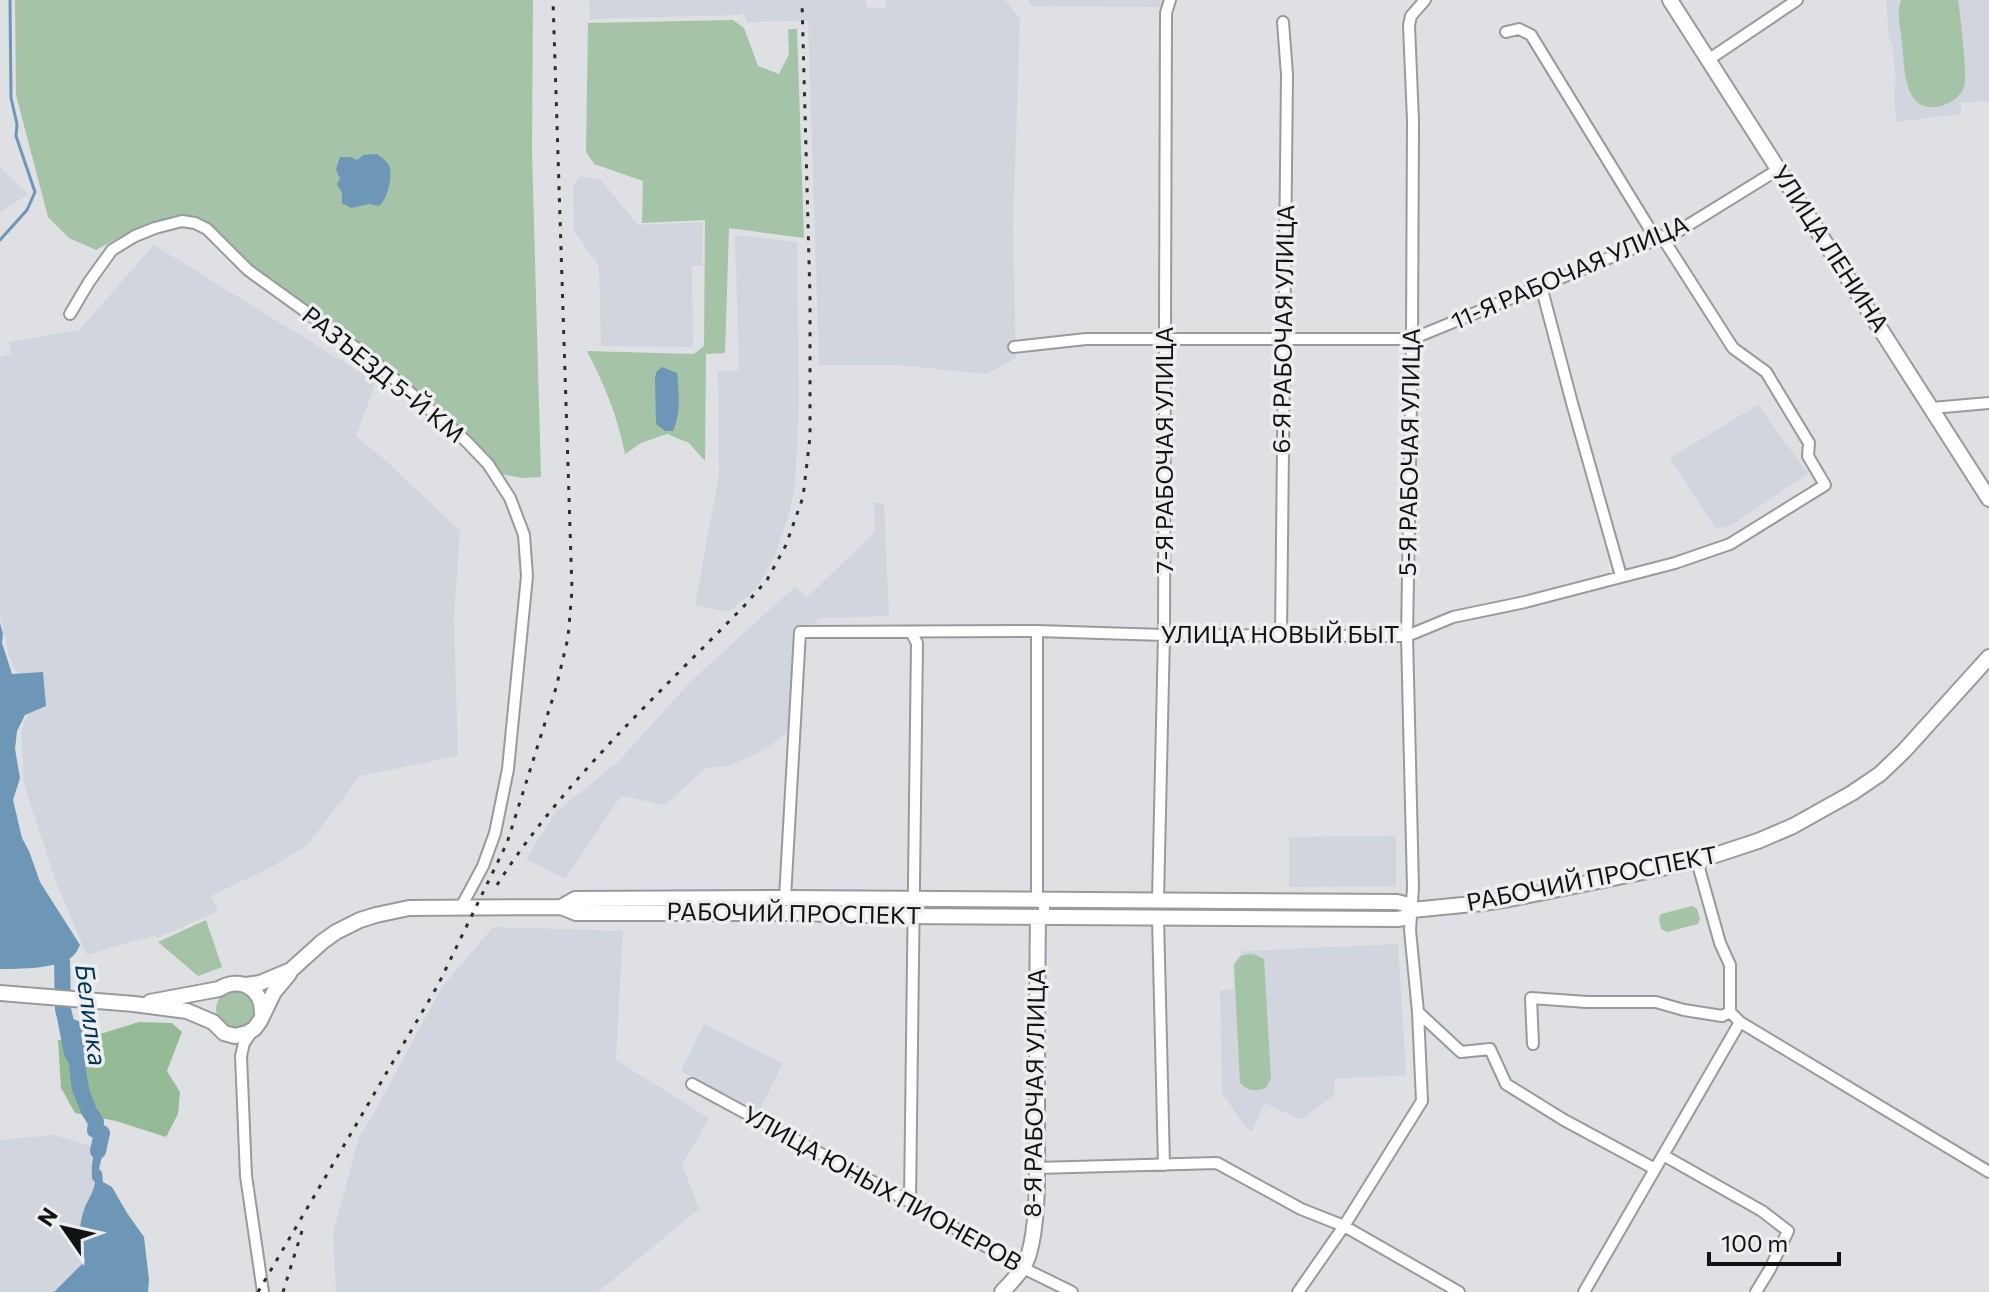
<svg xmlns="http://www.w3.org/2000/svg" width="1989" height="1292" viewBox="0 0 1989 1292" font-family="Commissioner,sans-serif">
	<rect width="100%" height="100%" fill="#dfe0e3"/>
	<!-- built -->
	<path fill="#d0d5de" d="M589 0H866L867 8H886V0H1005L1020 19 1013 228 1016 358 986 374 897 365H819L808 21 747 22 744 13 738 15 590 19Z
		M1028 0H1163V7L1032 6Z
		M1886 0H1989V101L1961 103V114L1896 122 1894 87 1896 84 1892 44 1889 39Z
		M0 167 28 194 0 213Z
		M580 176 600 179 638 225 703 222 702 266H692L693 347 601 346 599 266 574 231 573 185Z
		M735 235 797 242 799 402 795 486 790 511 775 556 756 589 728 612 695 605 719 475 718 371 739 370Z
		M154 245 376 382 356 436 387 462 460 531 454 617 458 756 360 776 308 844 273 866 211 896 218 911 157 938 155 935 87 955 56 882 24 784 21 731 28 715 19 677 9 656 0 615V357L11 354 9 342 79 330Z
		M1758 405 1808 474 1730 526 1716 529 1670 458Z
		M874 503H884L889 616 820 618 794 640 793 688 787 733 765 749 729 766 706 768 665 805 621 796 565 879 526 859 556 812 618 762 691 681 795 587 807 597 875 532Z
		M1396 836V886L1289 887V837Z
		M493 927 623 931 616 1060 709 1118 682 1165 699 1209 598 1292H336L333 1234 359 1137 369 1122 442 987Z
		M1398 944 1406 1075 1334 1079 1335 1094 1301 1120 1265 1103 1252 1131 1245 1127 1222 1093 1220 991 1234 989 1233 964 1243 951Z
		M704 1024 783 1063 759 1111 681 1071Z
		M54 1135 95 1147 93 1157 96 1186 85 1208 79 1234 85 1261 54 1292H0V1140Z"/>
	<!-- green -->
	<path fill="#a5c3a6" d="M15 0H533L532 151 541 477 522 478 501 474 408 384 188 216 118 238 96 250 69 238 48 217 16 95Z
		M1901 0H1958C1960 13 1968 78 1964 87 1960 97 1951 103 1941 106 1903 115 1905 68 1902 43 1901 29 1896 14 1901 0Z
		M733 20 744 28 758 66 779 74 789 54 788 29H797L804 238 729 228 725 353 706 354 705 461 689 443 667 434 641 443 625 454C618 417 604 384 587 351L694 354 704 346 705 220 642 223 643 181 594 164 586 152 588 23Z
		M1169 906 1392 908V914L1169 912Z
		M1692 906 1697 909 1700 919 1698 924 1667 932 1661 929 1659 918 1661 914Z
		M206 920 222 967 198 976 158 942Z
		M1249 954 1256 955 1264 959 1271 1079 1266 1088C1254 1091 1249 1092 1240 1083L1234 965 1241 956Z
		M216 1009a19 19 0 1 1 38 0a19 19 0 1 1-38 0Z"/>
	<!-- forest -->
	<path fill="#95bb96" d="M139 1022 172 1023 182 1032 167 1071 180 1092 178 1114 166 1137 116 1121 75 1113 61 1088 58 1040 100 1034Z"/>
	<!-- water -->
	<path fill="#6d96b7" d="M377 154C382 158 389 162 390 169 392 181 387 199 379 206L369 204 351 208 342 203V193L337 184 340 179 336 169 340 157H351L357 160 363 155Z
		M662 367 677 373C679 391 681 414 673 431H665L656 424 655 377 657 371Z
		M0 623 3 634 2 643 12 674 43 672 46 706 25 715 17 731 15 749 20 778 13 800 22 838 29 851 40 882 80 945C78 949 76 953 73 956 59 969 18 969 0 969Z
		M60 1009H63L70 1018 84 1023 91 1042 85 1064 90 1094 89 1111 72 1091 69 1064 64 1054 58 1023Z
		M102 1133 106 1139 99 1169 102 1172 103 1182 112 1187 127 1213 144 1237 149 1280 148 1292H54L85 1261C80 1240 77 1229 85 1207 89 1198 94 1191 95 1182L92 1179C91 1162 94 1148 102 1133Z"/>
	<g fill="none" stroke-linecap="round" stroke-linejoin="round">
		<!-- stream -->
		<path stroke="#6d96b7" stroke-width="3" d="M0 240 27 210 35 192 16 136 17 124 11 98 10 0"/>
		<!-- river -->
		<path stroke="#6d96b7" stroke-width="16" d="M51 945 62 962 63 1009 68 1030
			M81 1091 89 1111 96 1122 95 1130 102 1133 98 1151"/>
		<!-- street casing -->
		<g stroke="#989a9c" stroke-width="14">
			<path id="street" d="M1708 60 1797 0
				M1541 286 1572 403 1621 576
				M70 314 89 282 112 250 135 236 155 228 182 221 195 223 207 229 248 270 370 358 465 440 488 464 510 498 524 535 527 576 508 769 495 833 483 866 460 909
				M1014 347 1086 339H1412L1626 251 1677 232 1779 169
				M1932 408 1989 403
				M1037 631V900L1044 905V912L1038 917
				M1281 636 1287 75 1283 22
				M785 898 800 632 1037 631 1164 635 1407 636 1453 617 1525 602 1675 563 1730 544 1825 485 1808 456 1809 443 1766 372 1733 348 1662 237 1651 231 1531 35 1519 29 1506 32
				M1158 900 1164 635 1166 13 1170 0
				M1158 918 1164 1165
				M1418 1012 1461 1052 1490 1049 1506 1084 1564 1120 1655 1169
				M1740 1022 1989 1172
				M253 1030 244 1043 241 1056 246 1176 263 1292
				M1533 1044 1531 998 1587 1002H1656L1684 1010 1722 1016 1730 1012
				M692 1084 910 1202 1023 1268 1072 1292
				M1663 1155 1762 1211 1788 1231 1770 1269 1756 1292
				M1037 1168 1217 1163 1301 1209 1344 1226 1459 1292
				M910 1202 917 643 911 632
				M1298 1292 1344 1226 1422 1101 1418 1012 1410 930 1413 888 1407 636 1412 339 1413 121 1409 25 1411 16 1425 0
				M1584 1292 1740 1022 1730 1012V965L1720 943 1697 861"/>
		</g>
		<!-- secondary casing -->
		<g stroke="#989a9c" stroke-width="18">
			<path id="secondary" d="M1670 0 1989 499
				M561 907 575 899 785 898 1397 902 1405 904 1412 910 1483 903 1509 899 1697 861 1758 841 1793 826 1852 793 1880 774 1904 751 1989 657
				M246 985 260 983 291 970 322 942 336 932 360 920 376 915 409 908 561 907 576 913H797L901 916 1397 919 1404 918 1412 910
				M0 993 134 1004 187 1011 213 1022 224 1033 235 1036 247 1033 254 1029 260 1021 274 992 289 974
				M150 1002 219 989C240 976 262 988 262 1013
				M1002 1292C1012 1281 1023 1271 1028 1257 1039 1223 1037 1165 1037 1128 1037 1058 1037 987 1038 917"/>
		</g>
		<!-- street -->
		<use href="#street" stroke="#fff" stroke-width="10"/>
		<!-- secondary -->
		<use href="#secondary" stroke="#fff" stroke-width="14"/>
		<!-- rail -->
		<path stroke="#2d2e2f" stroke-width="3" stroke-dasharray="4 8" stroke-linecap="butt" d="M497 885C563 781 660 693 745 605L767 580 786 545 803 497 810 437V297L802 2
			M258 1292 438 985 507 843 556 688 568 638 572 590 553 0
			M283 1292 302 1231"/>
	</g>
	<g text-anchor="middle" stroke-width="7" stroke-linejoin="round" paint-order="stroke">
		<!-- street labels -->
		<g font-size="24" fill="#111213" stroke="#eceef0">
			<text transform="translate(1830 249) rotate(57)" y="8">УЛИЦА ЛЕНИНА</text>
			<text transform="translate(1570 273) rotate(-23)" y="8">11-Я РАБОЧАЯ УЛИЦА</text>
			<text transform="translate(1284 329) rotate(-89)" y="8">6-Я РАБОЧАЯ УЛИЦА</text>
			<text transform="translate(383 375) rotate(39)" y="8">РАЗЪЕЗД 5-Й КМ</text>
			<text transform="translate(1165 450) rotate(-90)" y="8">7-Я РАБОЧАЯ УЛИЦА</text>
			<text transform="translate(1410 452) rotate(-89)" y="8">5-Я РАБОЧАЯ УЛИЦА</text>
			<text x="1280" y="643">УЛИЦА НОВЫЙ БЫТ</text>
			<text transform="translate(1592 879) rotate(-11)" y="8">РАБОЧИЙ ПРОСПЕКТ</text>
			<text transform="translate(794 914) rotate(1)" y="8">РАБОЧИЙ ПРОСПЕКТ</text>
			<text transform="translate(1035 1093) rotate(-89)" y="8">8-Я РАБОЧАЯ УЛИЦА</text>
			<text transform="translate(882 1189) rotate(29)" y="8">УЛИЦА ЮНЫХ ПИОНЕРОВ</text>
		</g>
		<!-- water labels -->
		<g font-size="26" font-style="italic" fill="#003555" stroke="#eceef0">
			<text transform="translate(91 1015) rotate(82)" y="9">Белилка</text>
		</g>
	</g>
	<!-- north arrow -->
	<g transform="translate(64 1228) rotate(304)" stroke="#eceef0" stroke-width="6" paint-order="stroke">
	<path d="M0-6L14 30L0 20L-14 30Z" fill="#111213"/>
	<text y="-12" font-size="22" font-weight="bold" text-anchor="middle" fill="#111213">N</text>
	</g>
	<!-- scale -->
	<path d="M1709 1252v12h130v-12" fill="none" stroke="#111213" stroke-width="4"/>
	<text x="1721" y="1252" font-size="24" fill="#111213" stroke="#eceef0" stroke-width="6" paint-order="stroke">100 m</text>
</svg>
